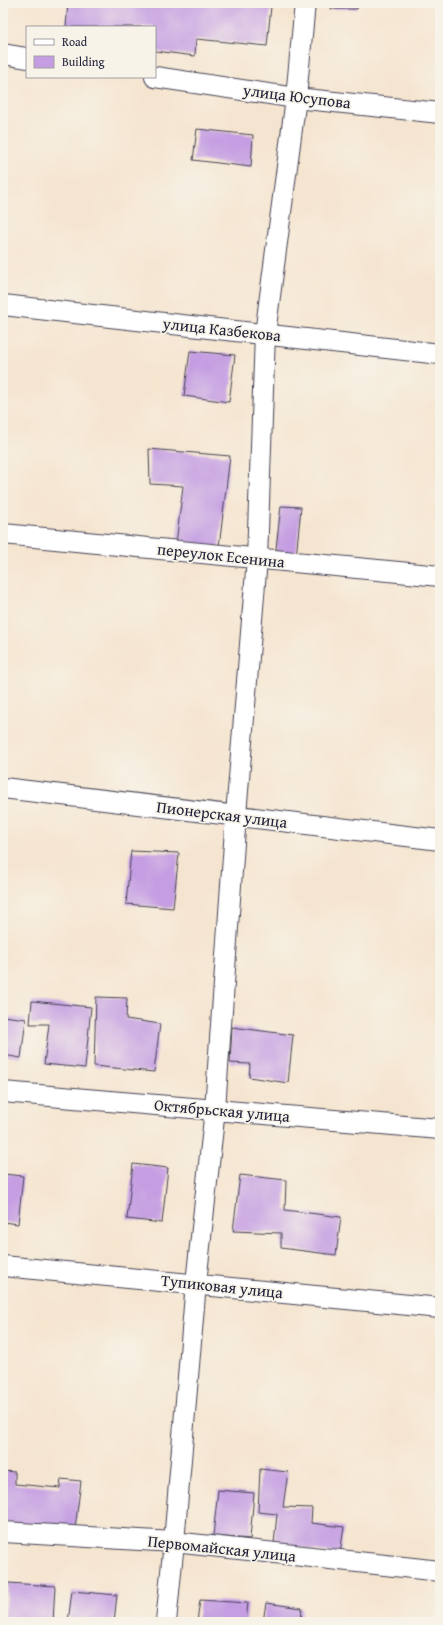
<svg xmlns="http://www.w3.org/2000/svg" width="443" height="1625" viewBox="0 0 443 1625" font-family="'Gentium Book Plus',serif">
	<rect width="100%" height="100%" fill="#f7f3e8"/>
	<filter id="ink" filterUnits="userSpaceOnUse"><feTurbulence type="fractalNoise" baseFrequency=".025" numOctaves="2"/><feDisplacementMap in="SourceGraphic" scale="8" xChannelSelector="R" yChannelSelector="G"/><feConvolveMatrix kernelMatrix="1 2 1 2 8 2 1 2 1" color-interpolation-filters="sRGB"/></filter>
	<filter id="wash" filterUnits="userSpaceOnUse"><feTurbulence type="fractalNoise" baseFrequency=".012" numOctaves="4" result="noise"/><feDisplacementMap in="SourceGraphic" scale="16" xChannelSelector="R" yChannelSelector="G"/><feGaussianBlur stdDeviation="0.9" result="paint"/><feColorMatrix in="noise" values="0 0 0 0 0 0 0 0 0 0 0 0 0 0 0 0 0 1.4 0 .05"/><feComposite in="paint" operator="in"/></filter>
	<g filter="url(#wash)">
		<rect width="100%" height="100%" fill="#f5e5d0"/>
		<g id="blocks">
			<!-- building -->
			<path fill="#c49de2" d="M68 3H241L271 6 267 46 196 39 195 56 155 51V27H66Z
				M332 3H358L357 9H331Z
				M197 129 253 135 251 167 193 160Z
				M190 351 235 355 229 402 184 396Z
				M149 449 230 456 219 547 176 544 183 486 150 484Z
				M281 506 301 507 296 558 275 557Z
				M131 851 179 853 173 908 126 904Z
				M96 997 127 998 126 1019 160 1024 154 1072 94 1066Z
				M32 1001 91 1007 85 1068 44 1064 49 1024H30Z
				M3 1016 26 1019 21 1058 3 1055Z
				M232 1027 293 1035 288 1083 249 1077 250 1064 230 1063Z
				M133 1164 168 1168 162 1223 127 1219Z
				M3 1174 23 1176 18 1224 3 1222Z
				M240 1175 286 1180 285 1210 341 1217 336 1255 281 1248V1233L233 1231Z
				M260 1469 288 1472 283 1507 312 1508 311 1523 344 1527 340 1554 274 1544 277 1514 258 1512Z
				M3 1471 15 1472V1484L60 1488 61 1479 81 1481 75 1529 3 1523Z
				M218 1490 254 1493 250 1539 213 1536Z
				M8 1583 55 1586 53 1622H4Z
				M72 1591 117 1595 114 1622H68Z
				M200 1600 248 1603 246 1622H197Z
				M266 1603 302 1608 301 1622H263Z"/>
		</g>
	</g>
	<g filter="url(#ink)">
		<use href="#blocks" fill-opacity="0" stroke="#423f51" stroke-width="1"/>
		<g fill="none" stroke-linecap="round" stroke-linejoin="round">
			<!-- minor casing -->
			<g stroke="#423f51" stroke-width="22">
				<path id="minor" d="M3 54 27 58
					M155 77 296 98 440 113
					M3 305 440 354
					M3 534 440 576
					M3 788 440 840
					M3 1092 440 1129
					M3 1266 440 1308
					M3 1532 174 1542 440 1571
					M166 1622 174 1542 196 1283 215 1109 236 815 257 559 265 334 296 98 305 3"/>
			</g>
			<!-- minor -->
			<use href="#minor" stroke="#fff" stroke-width="20"/>
		</g>
	</g>
	<g text-anchor="middle" stroke-width="3.5" stroke-linejoin="round" paint-order="stroke">
		<!-- street labels -->
		<g font-size="16" fill="#22223b" stroke="#f7f3e8">
			<text transform="translate(297 96) rotate(7)" y="6">улица Юсупова</text>
			<text transform="translate(222 329) rotate(6)" y="6">улица Казбекова</text>
			<text transform="translate(221 555) rotate(6)" y="6">переулок Есенина</text>
			<text transform="translate(222 814) rotate(7)" y="6">Пионерская улица</text>
			<text transform="translate(222 1110) rotate(5)" y="6">Октябрьская улица</text>
			<text transform="translate(222 1286) rotate(6)" y="6">Тупиковая улица</text>
			<text transform="translate(222 1548) rotate(6)" y="6">Первомайская улица</text>
		</g>
	</g>
	<!-- margin -->
	<rect width="443" height="1625" fill="none" stroke="#f7f3e8" stroke-width="16"/>
	<!-- legend -->
	<rect x="26" y="26" width="130" height="52" fill="#f7f3e8" stroke="#a29fa3"/>
	<rect x="34" y="39" width="20" height="6" fill="#ffffff" stroke="#a29fa3"/>
	<text x="62" y="46" font-size="12" fill="#22223b">Road</text>
	<rect x="34" y="56" width="20" height="12" fill="#c49de2" stroke="#a29fa3"/>
	<text x="62" y="66" font-size="12" fill="#22223b">Building</text>
</svg>
